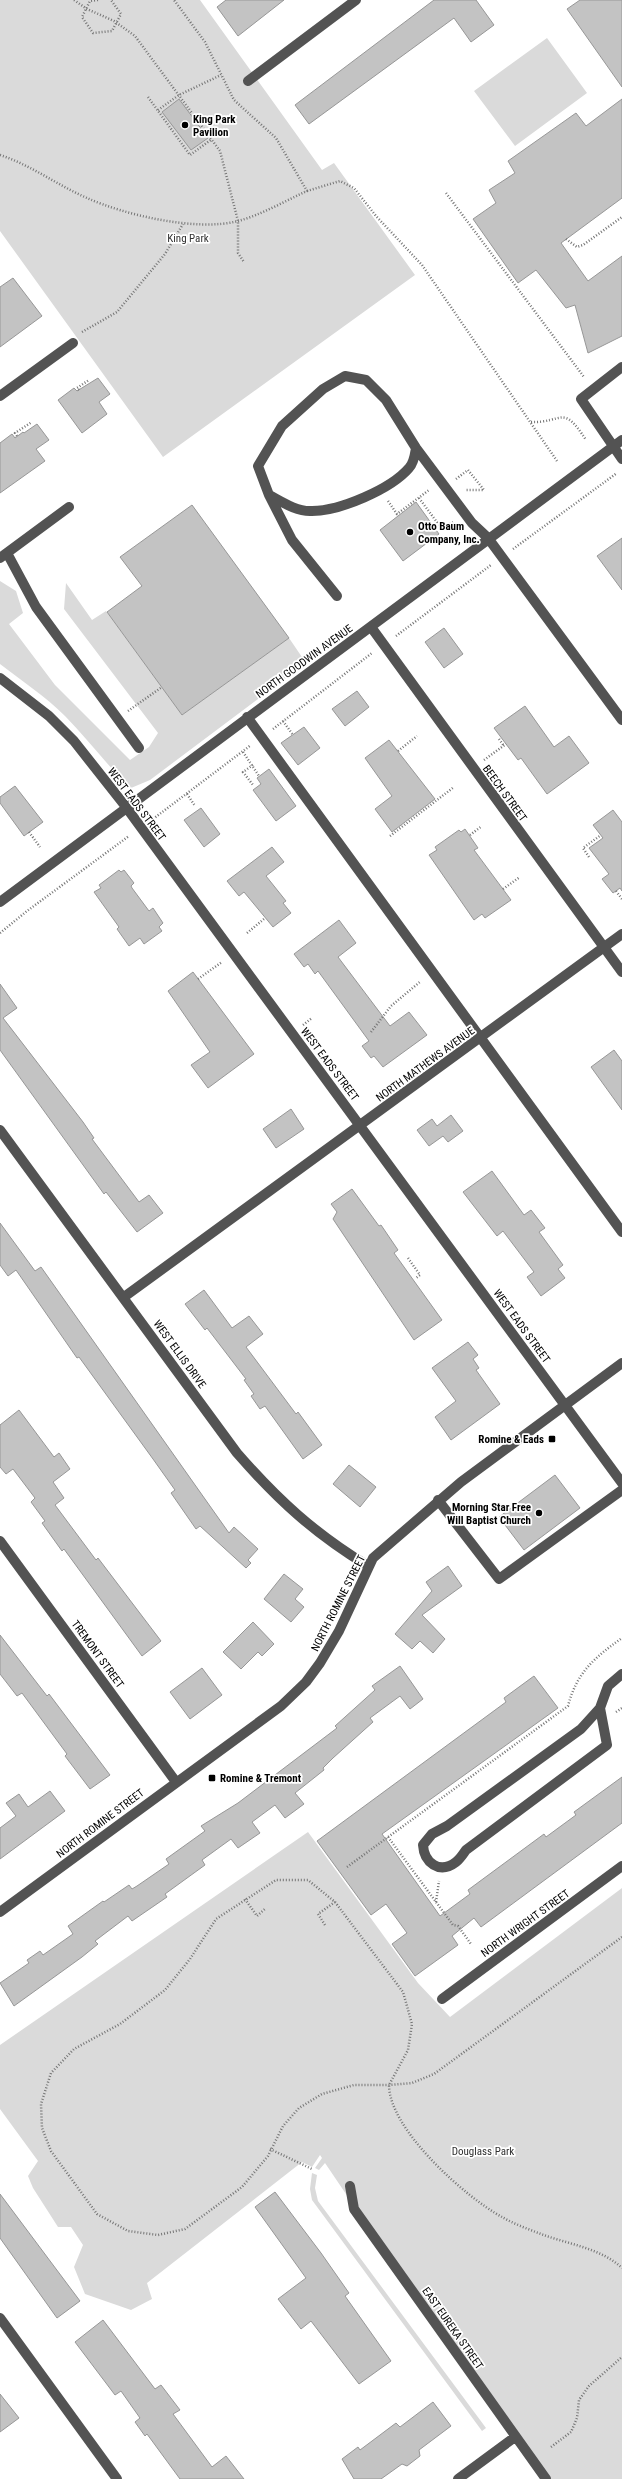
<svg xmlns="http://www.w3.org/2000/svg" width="622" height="2479" viewBox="0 0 622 2479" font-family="'Roboto Condensed',sans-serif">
	<rect width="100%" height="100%" fill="#fff"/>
	<!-- green -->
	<path fill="#dadada" d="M0 0H200L322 170 334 163 415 275 163 457 0 231Z
		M547 38 587 93 515 146 474 91Z
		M0 581 16 591 23 613 9 624 55 685 130 760 149 747 158 733 64 609 66 583 92 620 106 611 182 715 289 638 306 663 150 780 131 788C107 766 88 739 65 716 45 696 22 681 0 664Z
		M308 1832 418 1983 450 2017 622 1888V2479H550L373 2234 325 2163 319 2170 315 2168 322 2158 320 2155 312 2167 302 2162 147 2283 152 2299 131 2310 85 2294 74 2267 83 2245 71 2227H58L33 2188 28 2176 38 2161 0 2109V2045Z
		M312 2173 317 2175 315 2188 318 2201 486 2428 482 2431 312 2200 310 2189Z"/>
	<!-- building -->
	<path fill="#c3c3c3" stroke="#979797" d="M226 0H284L238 36 217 7Z
		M434 0H476L494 25 471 42 454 18 309 124 295 105Z
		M580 0H622V87L567 9Z
		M179 99 208 138 191 150 162 112Z
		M622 99V198L561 243 588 281 622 256V336L588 353 575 305 566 308 536 270 518 283 473 219 496 203 489 190 515 173 508 161 576 113 586 126Z
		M13 278 42 316 0 347V287Z
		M98 378 110 394 99 402 107 414 82 433 58 400 74 388 77 391Z
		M37 424 49 440 36 449 45 461 0 493V443L12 434 15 438 23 432 24 433Z
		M416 502 439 534 403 561 380 530Z
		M192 505 289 638 182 715 107 612 142 586 120 557Z
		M622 538V590L597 556Z
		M444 628 463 654 444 668 425 642Z
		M357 691 369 707 345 726 332 709Z
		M525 706 554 747 569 736 589 763 547 794 521 758 518 760 494 728Z
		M304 727 320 748 298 765 281 743Z
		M389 740 435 799 392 832 375 809 392 796 365 758Z
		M269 769 296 806 276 821 253 790 261 784 257 778Z
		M15 786 43 822 24 836 0 803V797Z
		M201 808 220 834 204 847 184 820Z
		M613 810 622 822V891L620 888 613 893 602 879 609 874 589 848 603 838 593 825Z
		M465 829 478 848 474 850 511 900 485 918 482 914 474 920 429 855 437 850 435 847 459 830 461 832Z
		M272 847 284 862 266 876 286 901 283 903 291 913 273 927 244 892 239 896 227 881Z
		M119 870 121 872 124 870 134 883 131 886 132 888 149 911 153 908 163 923 159 927 162 931 144 944 140 938 129 946 117 929 119 927 94 892 101 888 99 885Z
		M339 920 356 943 338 957 390 1026 409 1012 427 1035 383 1067 374 1056 371 1058 362 1046 369 1041 318 971 315 974 308 964 304 967 294 954Z
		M193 972 254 1054 208 1088 191 1065 210 1052 168 991Z
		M0 984 17 1008 3 1018 83 1122 94 1138 92 1139 139 1202 149 1195 163 1213 137 1232 106 1192 104 1194 0 1050Z
		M614 1050 622 1061V1110L591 1067Z
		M291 1109 304 1129 276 1148 263 1129Z
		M451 1115 463 1131 448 1142 443 1136 429 1146 417 1130 432 1119 437 1126Z
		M492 1171 524 1215 531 1210 545 1228 539 1232 563 1265 558 1269 565 1278 541 1296 527 1277 534 1272 503 1231 497 1236 463 1192Z
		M352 1189 379 1226 381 1225 398 1250 394 1253 442 1320 414 1340 333 1219 337 1212 331 1204Z
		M0 1223 35 1271 41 1267 229 1533 234 1527 258 1549 248 1560 251 1563 246 1568 200 1526 196 1529 171 1493 175 1490 153 1459 79 1357 77 1358 16 1270 8 1276 0 1265Z
		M204 1290 232 1328 249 1316 263 1334 246 1347 296 1414 298 1412 322 1445 303 1459 265 1406 260 1409 251 1396 254 1394 244 1380 246 1379 207 1328 205 1330 185 1304Z
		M468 1342 478 1355 473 1359 479 1368 476 1370 500 1404 451 1440 435 1417 456 1401 432 1368Z
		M19 1410 54 1457 59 1453 70 1469 53 1482 64 1498 55 1505 96 1560 98 1558 161 1641 142 1656 64 1549 62 1551 42 1523 45 1521 31 1502 35 1498 13 1469 6 1474 0 1467V1425Z
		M349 1465 376 1487 360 1507 333 1484Z
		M555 1475 580 1508 524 1550 499 1517Z
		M448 1566 462 1586 422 1615 445 1639 433 1653 420 1641 412 1649 395 1634 432 1591 426 1582Z
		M284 1574 303 1589 295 1599 304 1607 291 1622 264 1599Z
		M253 1622 274 1644 262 1656 258 1652 241 1669 223 1652Z
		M0 1635 47 1696 49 1694 110 1775 90 1789 65 1756 67 1754 22 1693 17 1696 0 1674Z
		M400 1666 423 1699 410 1709 400 1696 370 1718 373 1722 333 1758 323 1768 324 1770 295 1793 304 1804 285 1818 275 1805 252 1822 260 1833 238 1848 231 1839 202 1860 205 1865 165 1894 167 1897 132 1921 128 1916 95 1941 98 1944 82 1957 14 2006 0 1983 29 1963 27 1960 40 1951 43 1955 73 1934 68 1926 103 1901 104 1902 129 1885 132 1889 137 1886 169 1864 166 1859 205 1831 201 1826 238 1803 337 1728 335 1726 375 1690 372 1686Z
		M202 1668 222 1695 190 1719 170 1692Z
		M534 1676 558 1708 382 1834 440 1916 470 1894 468 1890 544 1834 546 1837 576 1815 574 1812 622 1777V1823L481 1927 474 1918 452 1936 458 1945 415 1976 392 1944 407 1933 386 1904 371 1915 317 1841 506 1702 504 1698Z
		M50 1791 65 1811 0 1859V1828L16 1816 6 1803 19 1794 28 1807Z
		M275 2192 321 2253 349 2293 345 2296 391 2361 359 2384 311 2321 301 2329 278 2299 306 2278 255 2207Z
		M0 2194 80 2301 57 2318 0 2238Z
		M103 2320 155 2389 161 2385 180 2410 173 2414 212 2467 226 2456 244 2479H180L147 2434 145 2436 135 2422 140 2418 121 2391 115 2395 75 2342Z
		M0 2394 19 2418 0 2432Z
		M433 2402 451 2426 419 2450 420 2456 407 2466 402 2464 381 2479H354L342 2459 358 2447 360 2450 396 2423 400 2427Z"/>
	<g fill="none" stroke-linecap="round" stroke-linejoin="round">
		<!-- path -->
		<path stroke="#757575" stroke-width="2.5" stroke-dasharray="1 2" stroke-linecap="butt" d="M74 0 87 9 114 21 135 36 220 151 238 221V253L244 262
			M98 0 90 1 82 17 93 33 112 31 121 14 111 0
			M148 97 190 155 212 139
			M158 110 179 95 221 75
			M0 155C31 165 57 185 87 198 125 215 197 232 238 221 261 215 285 201 307 191L276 138 234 100 205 42 174 0
			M307 191 340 181 354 188 376 216 422 265 557 461
			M446 193 584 377
			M566 239 577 247 583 245 622 217
			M82 332 117 312 165 254 183 224
			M79 390 77 388 89 380
			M531 422C564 423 562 403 586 440
			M17 436 15 433 32 422
			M456 479 468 470 484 490H466
			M419 498 442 529 453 522
			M388 501 397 514 429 490
			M513 549 617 473
			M396 636 491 565
			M128 711 162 687
			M283 721 293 735
			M273 729 372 653
			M499 739 504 746
			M398 751 417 736
			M243 752 259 776
			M484 760 506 744
			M253 765 243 772 253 785
			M187 794 195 806
			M153 819 251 745
			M29 832 40 847
			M470 835 482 826
			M390 836 454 787
			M589 857 583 848 601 835
			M503 889 520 877
			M616 891 622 899
			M0 933 27 911 129 836
			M247 933 264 919
			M198 979 222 962
			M303 1025 312 1018
			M371 1032 391 1006 421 981
			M408 1258 420 1275 416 1278
			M616 1712 622 1708
			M388 1837 453 1925 458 1926 471 1944
			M347 1867 568 1706C577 1672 594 1658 622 1638
			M245 1899 257 1916 266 1908
			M436 1902 439 1881
			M325 1925 318 1914 335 1902
			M622 1937 434 2074 412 2083 389 2085H354L322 2094 299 2108 283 2126 268 2156 242 2187 185 2229 158 2235 128 2231 97 2214 51 2151 42 2128 41 2104 51 2073 74 2049 120 2024 165 1990 190 1959 216 1919 276 1880H308L335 1902 403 1992 412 2024 408 2050 389 2085C389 2129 465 2197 502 2217 514 2224 528 2229 541 2234 567 2244 601 2248 622 2268
			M270 2149 312 2169
			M551 2447 571 2432 577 2418 579 2400 589 2386 622 2357"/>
		<!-- minor -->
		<path stroke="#535353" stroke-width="10" d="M248 81 356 0
			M622 367 581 399 622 459
			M0 396 73 343
			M269 495C282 502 297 512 312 511 340 511 391 489 409 468 414 463 415 454 416 448
			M7 553 36 607 139 748
			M0 558 69 507
			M337 596 292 540 269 495 258 466 282 426 323 389 345 376 366 380 386 400 416 448 472 523 488 538 622 720
			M371 627 622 972
			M0 678 49 716 74 741 126 807 622 1483
			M247 717 622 1232
			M0 902 622 440
			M0 1130 237 1453C278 1500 314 1533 368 1566
			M124 1297 622 934
			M438 1500 499 1579 622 1490
			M0 1541 176 1782
			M600 1708 607 1745 466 1850C463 1854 460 1859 456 1862 439 1875 424 1862 423 1845L432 1834 447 1826 581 1729 600 1708 608 1686 622 1674
			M0 1912 281 1706 306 1682 320 1663 339 1631 373 1558 461 1482 622 1363
			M442 1999 622 1866
			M350 2186 354 2209 546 2479
			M0 2318 117 2479
			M458 2479 515 2437"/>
	</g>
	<!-- markers -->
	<g fill="#000" stroke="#fff" stroke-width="1.5">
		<circle cx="185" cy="125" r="4"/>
		<circle cx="410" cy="532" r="4"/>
		<rect x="548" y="1435" width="8" height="8" rx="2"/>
		<circle cx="539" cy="1513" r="4"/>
		<rect x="208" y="1774" width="8" height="8" rx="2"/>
	</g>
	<g text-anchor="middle" stroke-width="3.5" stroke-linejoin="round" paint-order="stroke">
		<!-- poi labels -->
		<g font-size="11" font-weight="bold" fill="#000" stroke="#fff" text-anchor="start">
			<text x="193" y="123">King Park<tspan x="193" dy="13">Pavilion</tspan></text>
			<text x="418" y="530">Otto Baum<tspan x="418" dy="13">Company, Inc.</tspan></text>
			<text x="544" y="1443" text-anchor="end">Romine &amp; Eads</text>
			<text x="531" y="1511" text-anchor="end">Morning Star Free<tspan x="531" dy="13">Will Baptist Church</tspan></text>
			<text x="220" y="1782">Romine &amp; Tremont</text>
		</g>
		<!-- park labels -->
		<g font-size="11" fill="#313131" stroke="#fff">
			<text x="188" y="242">King Park</text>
			<text x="483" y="2155">Douglass Park</text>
		</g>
		<!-- street labels -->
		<g font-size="11" fill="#000" stroke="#fff">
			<text transform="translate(304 661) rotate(-36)" y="4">NORTH GOODWIN AVENUE</text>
			<text transform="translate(505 793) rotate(54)" y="4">BEECH STREET</text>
			<text transform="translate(137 804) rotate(53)" y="4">WEST EADS STREET</text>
			<text transform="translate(330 1064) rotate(53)" y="4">WEST EADS STREET</text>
			<text transform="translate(425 1064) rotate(-36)" y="4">NORTH MATHEWS AVENUE</text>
			<text transform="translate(522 1326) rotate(54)" y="4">WEST EADS STREET</text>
			<text transform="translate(180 1354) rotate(54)" y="4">WEST ELLIS DRIVE</text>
			<text transform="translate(338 1603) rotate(-63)" y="4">NORTH ROMINE STREET</text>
			<text transform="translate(98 1654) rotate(54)" y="4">TREMONT STREET</text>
			<text transform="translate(100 1823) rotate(-37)" y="4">NORTH ROMINE STREET</text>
			<text transform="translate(525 1923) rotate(-36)" y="4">NORTH WRIGHT STREET</text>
			<text transform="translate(453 2328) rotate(55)" y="4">EAST EUREKA STREET</text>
		</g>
	</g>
</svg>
